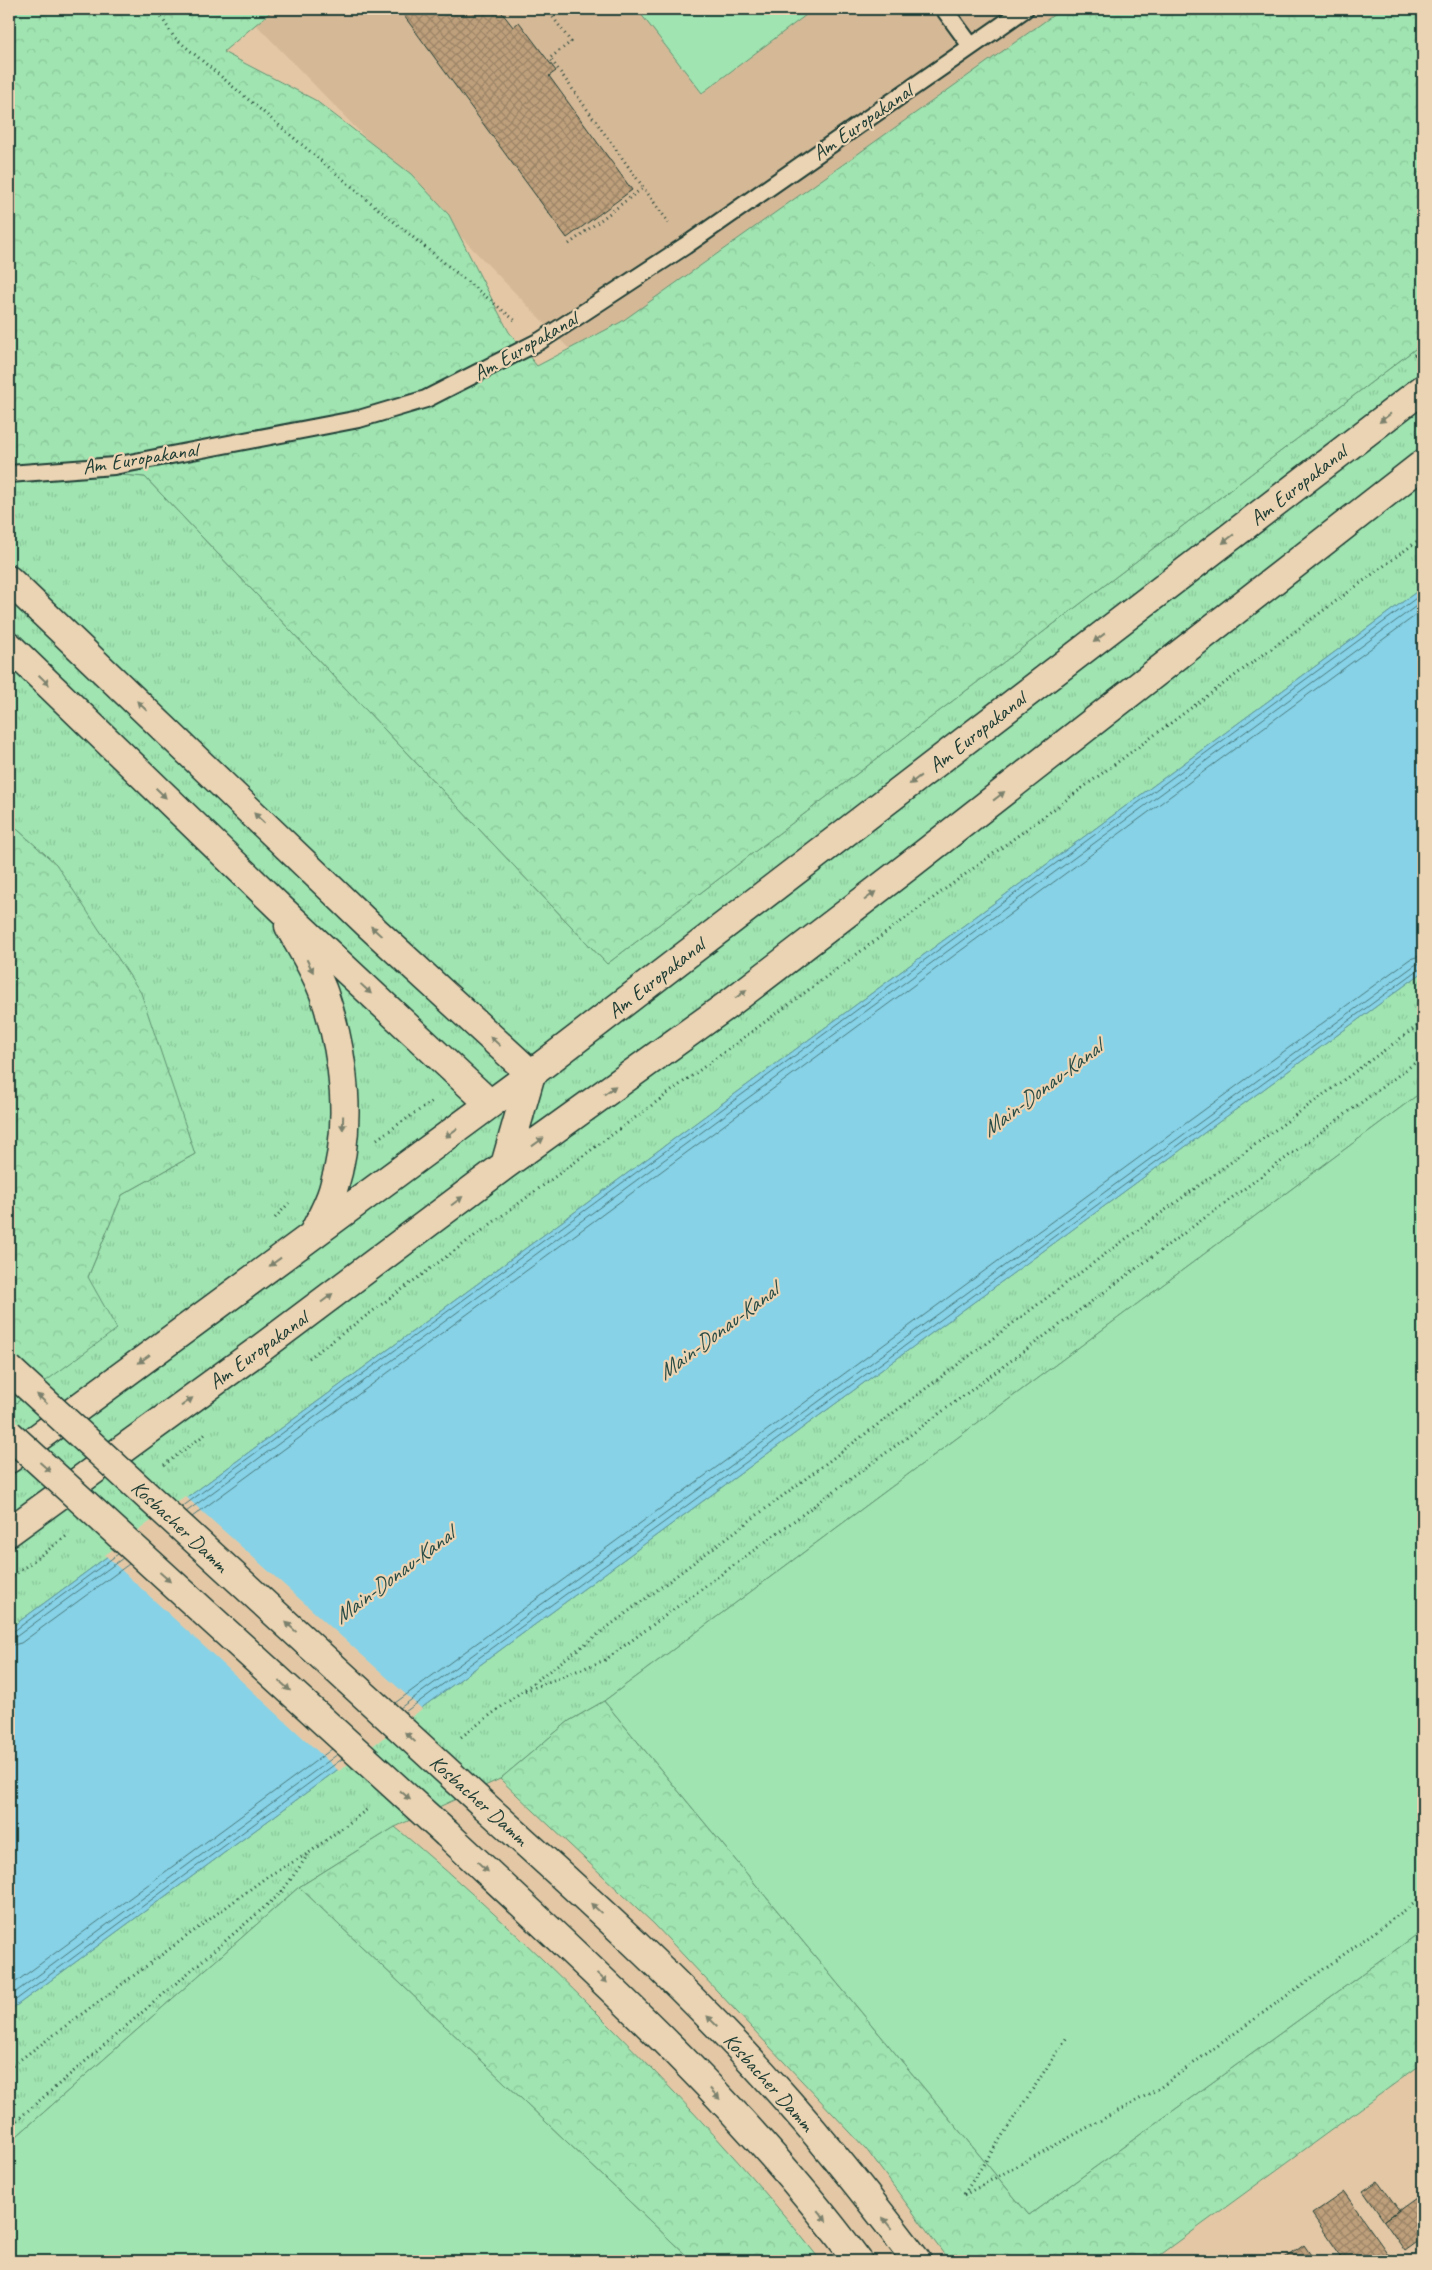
<svg xmlns="http://www.w3.org/2000/svg" width="1432" height="2270" viewBox="0 0 1432 2270" font-family="Caveat,sans-serif">
	<defs>
		<pattern id="grass-tufts" width="24" height="20" patternUnits="userSpaceOnUse" patternTransform="scale(1.25)"><rect width="24" height="20" fill="#a0e5b1"/><path d="M3 7l-1-3M5 7V3M7 7l1-3M15 17l-1-3M17 17v-4M19 17l1-3" fill="none" stroke="#89c599"/></pattern>
		<pattern id="forest-crowns" width="20" height="18" patternUnits="userSpaceOnUse" patternTransform="scale(1.25)"><rect width="20" height="18" fill="#a0e5b1"/><path d="M2 6a3 3 0 1 1 6 0M12 15a3 3 0 1 1 6 0" fill="none" stroke="#89c599"/></pattern>
		<pattern id="building-cross-hatch" width="8" height="8" patternUnits="userSpaceOnUse" patternTransform="scale(1.25)"><rect width="8" height="8" fill="#bfa07c"/><path d="M0 0l8 8M0 8l8-8" fill="none" stroke="#9b8466"/></pattern>
	</defs>
	<rect width="100%" height="100%" fill="#e4c8a6"/>
	<filter id="ink" filterUnits="userSpaceOnUse"><feTurbulence type="fractalNoise" baseFrequency=".02" numOctaves="2"/><feDisplacementMap in="SourceGraphic" scale="10" xChannelSelector="R" yChannelSelector="G"/><feConvolveMatrix kernelMatrix="1 2 1 2 8 2 1 2 1" color-interpolation-filters="sRGB"/></filter>
	<g filter="url(#ink)">
		<!-- built -->
		<path fill="#d5b997" d="M241 9H1235L661 444Z"/>
		<!-- grass -->
		<path fill="url(#grass-tufts)" stroke="#609172" d="M1423 343V587L9 1629V1408L56 1372 88 1277 122 1195 195 1154 56 864 9 822V465L145 477 607 964Z
			M1423 972V1091L604 1701 569 1721 500 1779 395 1827 299 1887 9 2143V2011Z"/>
		<!-- forest -->
		<path fill="url(#forest-crowns)" stroke="#609172" d="M9 9H274L223 52 315 100 411 174 449 215 502 319 509 332 537 366 621 322 1062 9H1423V343L607 964 145 477 9 465Z
			M9 822 56 864 141 993 195 1154 122 1195 88 1277 117 1329 9 1408Z
			M604 1701 1029 2215 1423 1930V2063L1152 2261H949L866 2149 654 1924 500 1779 569 1721Z
			M395 1827C466 1886 533 1949 598 2014 677 2093 753 2174 821 2261H692L299 1887Z"/>
		<!-- pitch -->
		<path fill="#a0e5b1" stroke="#609172" d="M637 9H802L806 15 702 93Z
			M1423 1091V1930L1029 2215 604 1701Z
			M299 1887 692 2261H9V2143Z"/>
		<!-- water -->
		<path fill="#87d2e7" stroke="#5d969f" d="M1423 587V972L9 2011V1629Z"/>
		<!-- pier -->
		<path fill="#e4c8a6" d="M185 1496 422 1709 339 1771 105 1555Z"/>
		<g fill="none" stroke-linecap="round" stroke-linejoin="round">
			<!-- shore -->
			<path stroke="#49797c" stroke-width="1" d="M182 1507 1423 593
				M186 1512 1423 601
				M192 1517 1423 610
				M9 1632 14 1631 118 1554
				M9 1639 17 1636 123 1558
				M9 1646 21 1643 129 1564
				M395 1703 1410 959 1423 955
				M400 1708 1415 965 1423 962
				M405 1712 1418 970 1423 969
				M9 1987 332 1749
				M9 1997 338 1754
				M9 2005 342 1759"/>
		</g>
		<!-- building -->
		<path fill="url(#building-cross-hatch)" stroke="#1f3d34" d="M399 9H499L513 27 519 22 556 71 549 76 632 190 567 238Z
			M1378 2181 1399 2210 1384 2221 1363 2191Z
			M1344 2192 1393 2261H1334L1341 2256 1312 2214Z
			M1423 2193V2238L1405 2251 1384 2221Z
			M1304 2245 1315 2261H1282Z"/>
		<g fill="none" stroke-linecap="round" stroke-linejoin="round">
			<!-- lane casing -->
			<g stroke="#1f3d34" stroke-width="20">
				<path id="lane" d="M944 9 971 46
					M9 474 114 466 359 419 426 399 540 341 685 246 1025 9"/>
			</g>
			<!-- secondary casing -->
			<g stroke="#1f3d34" stroke-width="31">
				<path id="secondary" d="M9 580 371 927 531 1074
					M9 646 280 908 490 1104
					M289 926C301 948 316 971 324 994 345 1055 353 1128 333 1190 329 1204 321 1218 314 1232
					M505 1165 531 1074
					M9 1459 531 1074 1423 389
					M9 1532 260 1349 505 1165 726 1006 911 864 1423 464
					M485 1806C585 1896 686 1987 776 2088 826 2143 872 2202 917 2261
					M447 1834C591 1969 740 2102 858 2261"/>
			</g>
			<!-- path -->
			<path stroke="#1f3d34" stroke-width="3" stroke-dasharray="1 4" stroke-linecap="butt" d="M156 9 174 37 382 212 517 322
				M547 9 571 42 550 58 669 223
				M569 244 644 187
				M1414 355 1423 348
				M377 1139 434 1100
				M275 1218 289 1203
				M309 1358 1423 537
				M164 1465 207 1433
				M9 1579 68 1535
				M525 1691 605 1660 1423 1057
				M461 1737 1112 1249 1423 1022
				M9 2068 268 1876 309 1853 369 1808
				M9 2127 281 1893 308 1855
				M964 2194 1067 2037
				M964 2195 1158 2089 1423 1897"/>
			<!-- lane -->
			<use href="#lane" stroke="#ebd4b3" stroke-width="16"/>
			<!-- secondary -->
			<use href="#secondary" stroke="#ebd4b3" stroke-width="28"/>
			<!-- secondary-bridge casing -->
			<g stroke="#1f3d34" stroke-width="31" stroke-linecap="butt">
				<path id="secondary-bridge" d="M9 1369 485 1806
					M9 1434 447 1834"/>
			</g>
			<!-- secondary-bridge -->
			<use href="#secondary-bridge" stroke="#ebd4b3" stroke-width="28"/>
		</g>
		<!-- one-way arrows -->
		<defs><path id="oneway-solid" d="M-6-.8H1V-3.2L6.5 0L1 3.2V.8H-6Z" transform="scale(1.25)"/></defs>
		<g fill="#7b816d">
			<use href="#oneway-solid" transform="translate(1385 418) rotate(142)"/>
			<use href="#oneway-solid" transform="translate(1228 539) rotate(142)"/>
			<use href="#oneway-solid" transform="translate(1099 638) rotate(142)"/>
			<use href="#oneway-solid" transform="translate(44 680) rotate(44)"/>
			<use href="#oneway-solid" transform="translate(142 706) rotate(-136)"/>
			<use href="#oneway-solid" transform="translate(915 780) rotate(142)"/>
			<use href="#oneway-solid" transform="translate(161 793) rotate(44)"/>
			<use href="#oneway-solid" transform="translate(999 796) rotate(-38)"/>
			<use href="#oneway-solid" transform="translate(259 818) rotate(-136)"/>
			<use href="#oneway-solid" transform="translate(870 896) rotate(-37)"/>
			<use href="#oneway-solid" transform="translate(376 931) rotate(-137)"/>
			<use href="#oneway-solid" transform="translate(310 966) rotate(63)"/>
			<use href="#oneway-solid" transform="translate(366 989) rotate(43)"/>
			<use href="#oneway-solid" transform="translate(741 994) rotate(-37)"/>
			<use href="#oneway-solid" transform="translate(495 1041) rotate(-137)"/>
			<use href="#oneway-solid" transform="translate(610 1090) rotate(-36)"/>
			<use href="#oneway-solid" transform="translate(343 1123) rotate(91)"/>
			<use href="#oneway-solid" transform="translate(451 1133) rotate(144)"/>
			<use href="#oneway-solid" transform="translate(538 1142) rotate(-36)"/>
			<use href="#oneway-solid" transform="translate(457 1201) rotate(-37)"/>
			<use href="#oneway-solid" transform="translate(275 1262) rotate(144)"/>
			<use href="#oneway-solid" transform="translate(327 1298) rotate(-37)"/>
			<use href="#oneway-solid" transform="translate(144 1359) rotate(144)"/>
			<use href="#oneway-solid" transform="translate(42 1399) rotate(-137)"/>
			<use href="#oneway-solid" transform="translate(187 1402) rotate(-36)"/>
			<use href="#oneway-solid" transform="translate(45 1467) rotate(42)"/>
			<use href="#oneway-solid" transform="translate(165 1577) rotate(42)"/>
			<use href="#oneway-solid" transform="translate(291 1627) rotate(-137)"/>
			<use href="#oneway-solid" transform="translate(285 1686) rotate(42)"/>
			<use href="#oneway-solid" transform="translate(410 1737) rotate(-137)"/>
			<use href="#oneway-solid" transform="translate(405 1795) rotate(42)"/>
			<use href="#oneway-solid" transform="translate(483 1867) rotate(43)"/>
			<use href="#oneway-solid" transform="translate(596 1908) rotate(-137)"/>
			<use href="#oneway-solid" transform="translate(602 1978) rotate(43)"/>
			<use href="#oneway-solid" transform="translate(712 2021) rotate(-135)"/>
			<use href="#oneway-solid" transform="translate(715 2094) rotate(47)"/>
			<use href="#oneway-solid" transform="translate(822 2216) rotate(51)"/>
			<use href="#oneway-solid" transform="translate(887 2223) rotate(-128)"/>
		</g>
	</g>
	<g text-anchor="middle" stroke-width="4.5" stroke-linejoin="round" paint-order="stroke">
		<!-- street labels -->
		<g font-size="21" fill="#1f3d34" stroke="#ebd4b3">
			<text transform="translate(862 122) rotate(-35)" y="7">Am Europakanal</text>
			<text transform="translate(525 346) rotate(-30)" y="7">Am Europakanal</text>
			<text transform="translate(140 458) rotate(-9)" y="7">Am Europakanal</text>
			<text transform="translate(1298 485) rotate(-38)" y="7">Am Europakanal</text>
			<text transform="translate(977 732) rotate(-38)" y="7">Am Europakanal</text>
			<text transform="translate(656 978) rotate(-38)" y="7">Am Europakanal</text>
			<text transform="translate(258 1350) rotate(-36)" y="7">Am Europakanal</text>
			<text transform="translate(180 1526) rotate(43)" y="7">Kosbacher Damm</text>
			<text transform="translate(479 1800) rotate(42)" y="7">Kosbacher Damm</text>
			<text transform="translate(769 2082) rotate(48)" y="7">Kosbacher Damm</text>
		</g>
		<!-- water labels -->
		<g font-size="22" font-style="italic" fill="#294c46" stroke="#ebd4b3">
			<text transform="translate(1041 1088) rotate(-37)" y="8">Main-Donau-Kanal</text>
			<text transform="translate(717 1331) rotate(-37)" y="8">Main-Donau-Kanal</text>
			<text transform="translate(393 1575) rotate(-37)" y="8">Main-Donau-Kanal</text>
		</g>
	</g>
	<!-- margin -->
	<rect width="1432" height="2270" fill="none" stroke="#ebd4b3" stroke-width="30"/>
	<rect x="15" y="15" width="1402" height="2240" fill="none" stroke="#1f3d34" stroke-width="2" filter="url(#ink)"/>
</svg>
